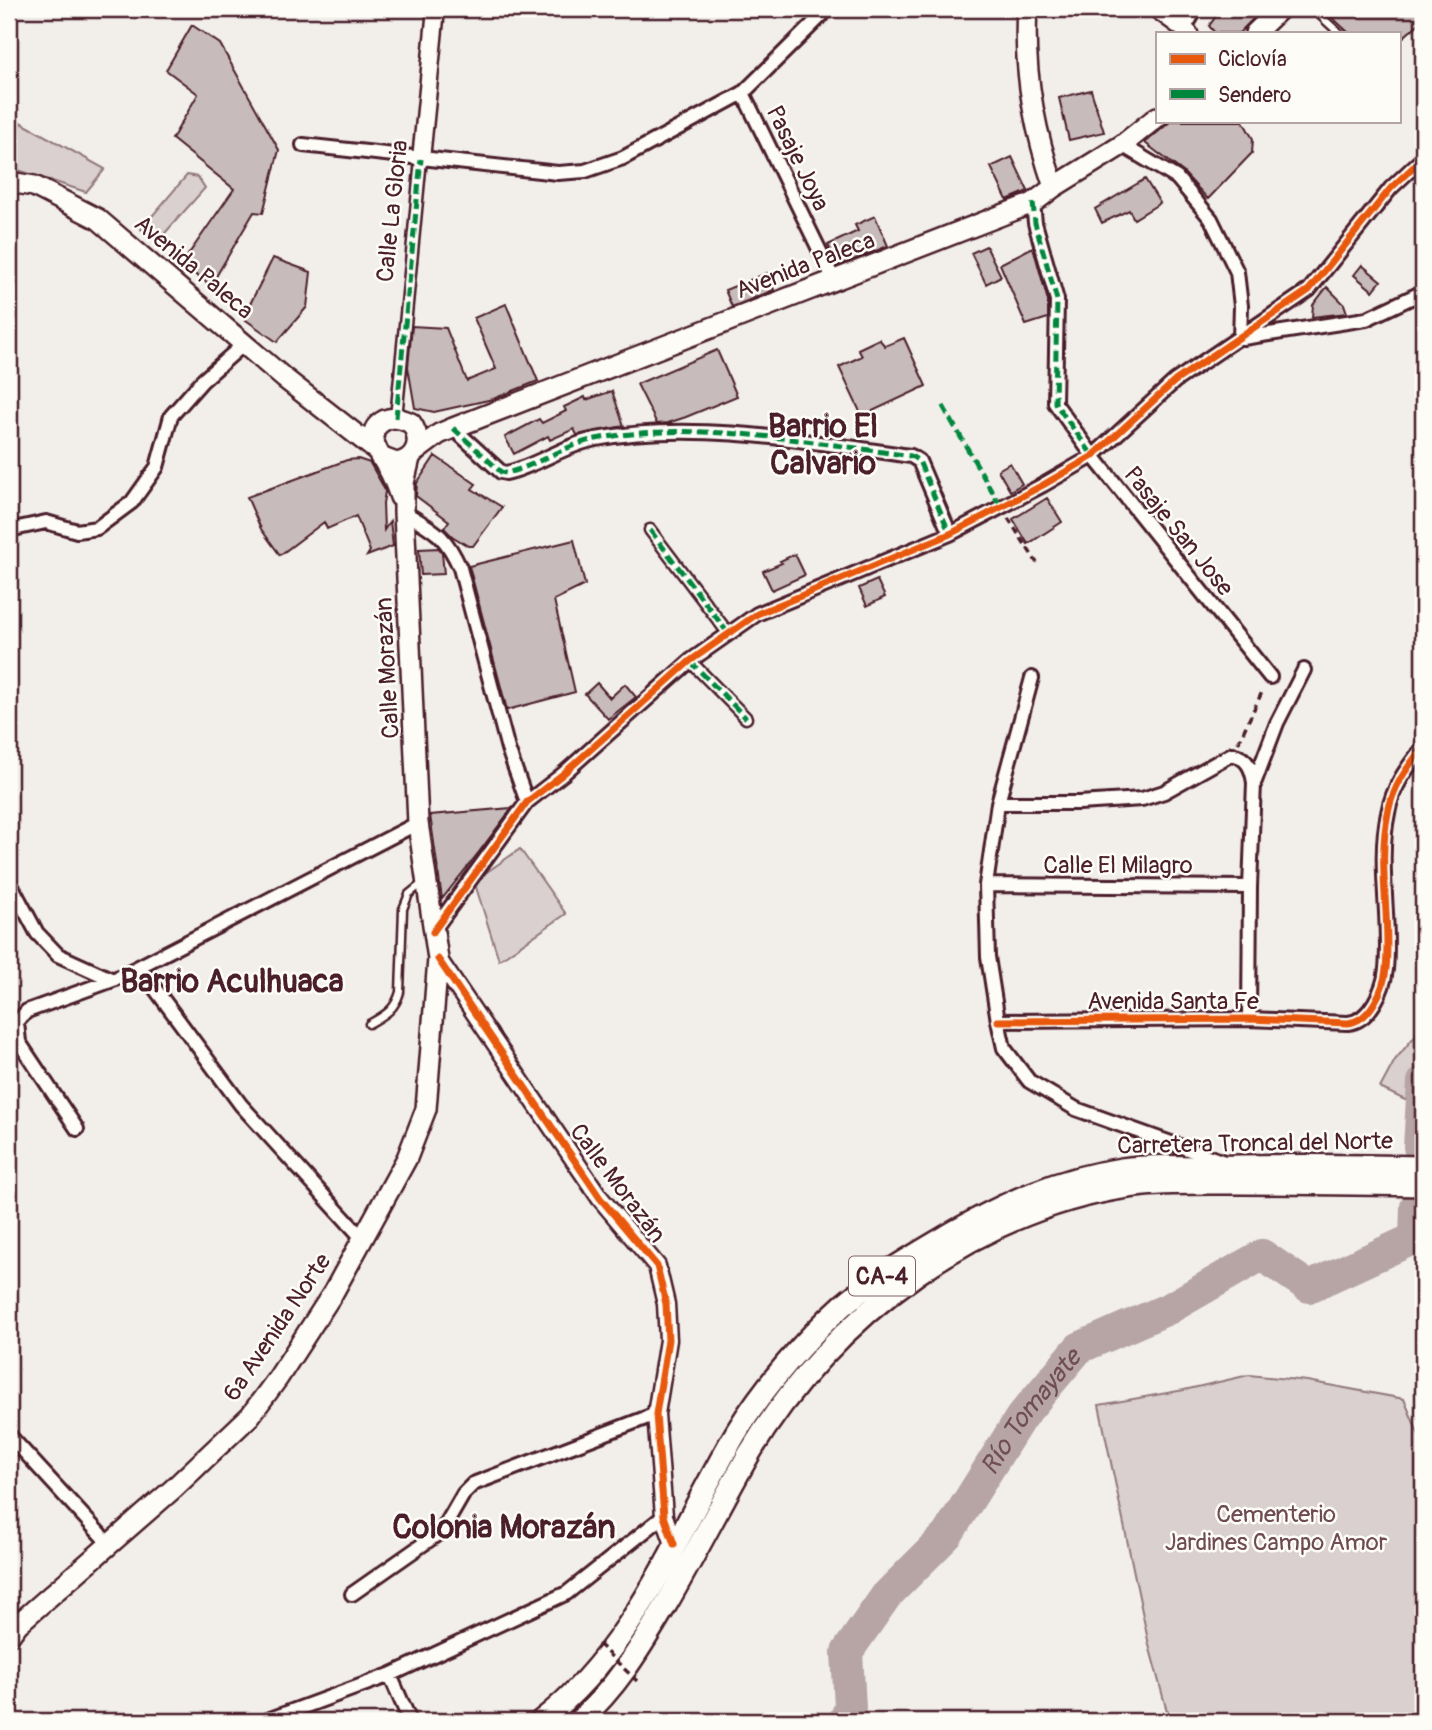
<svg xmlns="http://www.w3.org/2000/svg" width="1432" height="1730" viewBox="0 0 1432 1730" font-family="Pangolin,sans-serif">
	<rect width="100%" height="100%" fill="#f2efeb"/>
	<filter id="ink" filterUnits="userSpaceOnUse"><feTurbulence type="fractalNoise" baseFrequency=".0143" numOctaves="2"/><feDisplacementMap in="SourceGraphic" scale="14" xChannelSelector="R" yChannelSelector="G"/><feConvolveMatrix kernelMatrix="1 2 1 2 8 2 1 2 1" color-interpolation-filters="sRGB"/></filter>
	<g filter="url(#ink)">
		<!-- green -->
		<path fill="#d9d0cf" stroke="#92787d" stroke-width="2" d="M20 122 105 169 86 192 15 169Z
			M187 175 198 177 205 188 157 242 141 229Z
			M520 849 566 914 499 960 474 881Z
			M1423 1026V1102L1405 1100 1380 1088 1395 1060Z
			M1249 1375 1307 1381 1404 1399 1423 1445V1721H1307L1298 1714 1291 1712 1253 1721H1172L1166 1708 1149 1645 1099 1405 1184 1390Z"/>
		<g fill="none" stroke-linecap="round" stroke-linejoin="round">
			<!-- river -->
			<g stroke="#b7a5a6" stroke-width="32">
				<path d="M1419 1147 1423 1082"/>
				<path d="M1415 1238 1416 1207"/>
				<path id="s1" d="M844 1721 850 1708 847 1652 886 1596 947 1535 1021 1417 1079 1348 1170 1308 1262 1255 1309 1287 1415 1238"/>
			</g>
		</g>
		<!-- building -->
		<path fill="#c8bbbb" stroke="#4a1f2b" stroke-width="2" d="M1221 9H1263L1239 33H1215L1209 26Z
			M1323 9H1419L1423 14V20L1399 41V33H1349Z
			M192 25 220 44 279 150 263 213 254 212 211 285 181 265 234 189 172 139 198 94 166 70Z
			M1091 90 1104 132 1069 140 1059 98Z
			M1171 121H1243L1253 139 1252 153 1208 199 1183 172 1145 143Z
			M1012 157 1028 191 1007 200 991 167Z
			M1145 179 1160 203 1134 219 1129 210 1102 223 1095 209Z
			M875 216 888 246 838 266 828 245 858 231 855 225Z
			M986 246 1001 276 986 284 971 253Z
			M1033 247 1048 301V318L1026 325 1000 264Z
			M273 258 311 272 307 307 277 342 243 318Z
			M1362 265 1381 281 1373 291 1354 275Z
			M767 273 774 290 732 307 725 290Z
			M1327 287 1344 304 1347 313 1312 317 1313 305Z
			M506 304 538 381 493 399 434 412 415 408 408 367 412 326 446 328 467 381 496 369 474 318Z
			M904 338 926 386 862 416 839 367 862 356 858 349 879 339 885 346Z
			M717 350 737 396 686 417 668 423 657 424 637 384Z
			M612 391 624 426 577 435 574 429 550 440 548 436 514 454 505 437 539 419 542 423 566 411 564 407 585 397 586 400Z
			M435 456 476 484 472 489 502 507 473 546H468L452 536 444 528 449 521 416 496 417 483Z
			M358 459 370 463 383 486 385 492 383 503 384 530 390 521 393 546 367 556 370 551 356 516 327 529 324 522 280 555 261 529 247 497 347 460Z
			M1010 463 1022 484 1010 491 998 470Z
			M1047 498 1062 522 1028 544 1013 519Z
			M574 540 585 585 554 600 575 692 507 710 469 566Z
			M439 548 442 553 444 574 421 575 419 549Z
			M795 554 805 575 772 590 763 571 782 563 780 561Z
			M877 580 885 597 867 606 859 588Z
			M597 683 610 698 625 684 636 697 608 719 585 694Z
			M512 808 479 852 442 899 430 815Z"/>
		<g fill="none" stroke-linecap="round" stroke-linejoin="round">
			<!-- service casing -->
			<g stroke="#4a1f2b" stroke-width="11">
				<path id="service" d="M1313 9 1339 33
					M369 1024C385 1015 395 1010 400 992L403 909 409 894 424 882"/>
			</g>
			<!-- pedestrian casing -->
			<g stroke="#4a1f2b" stroke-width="15">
				<path id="pedestrian" d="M396 418 421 159
					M650 530 728 633
					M690 661 746 718"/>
			</g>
			<!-- minor casing -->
			<g stroke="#4a1f2b" stroke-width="18">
				<path id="minor" d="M1184 29 1196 9
					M743 93 834 280
					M303 145 558 173 585 171 623 158 743 93 828 9
					M1122 145 1177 178 1211 219 1237 272 1241 306 1240 338
					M1033 203 1035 223 1057 300 1055 403 1093 456 1270 677
					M1243 338 1366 319 1423 292
					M453 428 501 472 506 473C537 466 564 445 596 439 695 420 811 442 911 456L919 461 950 534
					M404 512C435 531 445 534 460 568L508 749 527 802
					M9 530 46 522 77 531 97 528 132 502 157 467 171 416 202 381 245 343
					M1032 678 998 803 986 885 988 957 998 1021 1004 1048 1029 1081 1076 1109 1224 1162
					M1255 781 1277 723 1304 670
					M998 803H1079L1142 799 1164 792 1232 754C1248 758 1252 769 1254 783L1250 887 1249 1019
					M9 881 37 933 58 955 113 980
					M986 885 1250 887
					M433 931 527 802 563 774 690 661 757 614 950 534 1043 485 1093 456 1175 381 1309 290 1391 188 1423 158
					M139 967 241 1105 363 1239
					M998 1021 1249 1019 1348 1023C1370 1021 1384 989 1386 969 1391 918 1377 864 1388 813 1393 786 1407 768 1423 747
					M77 1129 19 1042 17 1022 27 1011 113 980 418 823
					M9 1435 110 1545
					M352 1594 442 1531 464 1493 473 1484 656 1414
					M390 1675 410 1721
					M265 1721 390 1675 567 1593 664 1516"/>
			</g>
			<!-- tertiary casing -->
			<g stroke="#4a1f2b" stroke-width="21">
				<path id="tertiary" d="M1156 9 1189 33
					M421 159 436 9
					M438 959 600 1198 657 1266 666 1304 668 1340 656 1414 664 1516 674 1544"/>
			</g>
			<!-- secondary casing -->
			<g stroke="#4a1f2b" stroke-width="24">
				<path id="secondary" d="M1027 9C1023 70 1034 129 1054 187
					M1255 33 1280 9
					M9 182 34 186 98 219 284 378 376 450
					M415 452 439 434 453 428 1033 203 1054 187 1122 145 1157 117
					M380 457 396 463C417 460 423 440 411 423 403 419 394 416 385 420 360 433 382 457 390 472 394 480 397 488 400 497
					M9 1636 18 1624 173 1489 250 1416 278 1378 333 1293 407 1158 426 1109 438 959 418 823 404 512V483L410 458"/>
			</g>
			<!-- primary casing -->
			<g stroke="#4a1f2b" stroke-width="26">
				<path id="primary" d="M541 1721C635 1649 678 1531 737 1431 764 1387 805 1339 843 1305 876 1277 915 1255 952 1233 1009 1201 1056 1179 1122 1169 1147 1165 1175 1167 1201 1167 1275 1165 1349 1165 1423 1167
					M579 1721C616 1688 639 1650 664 1608 694 1557 720 1505 749 1454 830 1317 982 1202 1144 1185 1176 1182 1209 1183 1242 1183 1303 1183 1363 1184 1423 1185"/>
			</g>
			<!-- path -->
			<path stroke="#4a1f2b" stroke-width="3.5" stroke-dasharray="7 5" stroke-linecap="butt" d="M1008 518 1037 563
				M1238 743 1263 690"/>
			<!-- service -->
			<use href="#service" stroke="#fdfcf7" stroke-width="6"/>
			<!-- pedestrian -->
			<use href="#pedestrian" stroke="#fdfcf7" stroke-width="10"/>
			<!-- minor -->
			<use href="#minor" stroke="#fdfcf7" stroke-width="12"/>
			<!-- tertiary -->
			<use href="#tertiary" stroke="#fdfcf7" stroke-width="16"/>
			<!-- secondary -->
			<use href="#secondary" stroke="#fdfcf7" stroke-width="19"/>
			<!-- primary -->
			<use href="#primary" stroke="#fdfcf7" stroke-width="21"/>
			<!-- path-bridge -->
			<path stroke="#4a1f2b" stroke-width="3.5" stroke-dasharray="7 5" stroke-linecap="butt" d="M598 1644 637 1681"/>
			<!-- quiet -->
			<path stroke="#00873e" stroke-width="5" stroke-dasharray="10 5" stroke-linecap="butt" d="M1033 203 1035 223 1057 300 1055 403 1093 456
				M943 406 1001 507
				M396 418 421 159
				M453 428 501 472 506 473C537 466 564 445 596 439 695 420 811 442 911 456L919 461 950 534
				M650 530 728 633
				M690 661 746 718"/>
			<!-- cycleway casing -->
			<g stroke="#fdfcf7" stroke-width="11">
				<path id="cycleway" d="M433 932 527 802 563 774 690 661 757 614 950 534 1043 485 1093 456 1175 381 1309 290 1391 188 1423 158
					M438 959 600 1198 657 1266 666 1304 668 1340 656 1414 664 1516 674 1544
					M998 1021 1249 1019 1348 1023C1370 1021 1384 989 1386 969 1391 918 1377 864 1388 813 1393 786 1407 768 1423 747"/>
			</g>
			<!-- cycleway -->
			<use href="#cycleway" stroke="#e8590c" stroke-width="7"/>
		</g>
	</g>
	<g text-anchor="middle" stroke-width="5" stroke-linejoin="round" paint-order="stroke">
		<!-- shield labels -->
		<rect fill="#fdfcf7" stroke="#806168" stroke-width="2" x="849" y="1256.5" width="66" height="39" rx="5"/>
		<g font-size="23" font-weight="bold" fill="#4a1f2b">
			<text x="882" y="1284">CA-4</text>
		</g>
		<!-- street labels -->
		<g font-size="24" fill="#4a1f2b" stroke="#fdfcf7">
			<text transform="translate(798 158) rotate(64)" y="8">Pasaje Joya</text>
			<text transform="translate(392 211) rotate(-84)" y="8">Calle La Gloria</text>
			<text transform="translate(805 265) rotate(-21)" y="8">Avenida Paleca</text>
			<text transform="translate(194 267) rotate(40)" y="8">Avenida Paleca</text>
			<text transform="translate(1179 531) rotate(51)" y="8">Pasaje San Jose</text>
			<text transform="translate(387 668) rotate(-93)" y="8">Calle Morazán</text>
			<text x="1118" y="873">Calle El Milagro</text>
			<text x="1173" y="1009">Avenida Santa Fe</text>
			<text transform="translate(1255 1143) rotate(-1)" y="8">Carretera Troncal del Norte</text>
			<text transform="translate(618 1183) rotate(53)" y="8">Calle Morazán</text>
			<text transform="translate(277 1327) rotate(-56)" y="8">6ª Avenida Norte</text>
		</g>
		<!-- park labels -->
		<g font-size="24" fill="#6e4b54" stroke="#fdfcf7">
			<text x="1276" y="1522">Cementerio<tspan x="1276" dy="28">Jardines Campo Amor</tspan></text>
		</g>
		<!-- water labels -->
		<g font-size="26" font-style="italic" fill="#704e56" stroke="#fdfcf7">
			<text dy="9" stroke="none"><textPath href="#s1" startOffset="374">Río Tomayate</textPath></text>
		</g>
		<!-- district labels -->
		<g font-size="32" font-weight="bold" fill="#4a1f2b" stroke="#fdfcf7">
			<text x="823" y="437">Barrio El<tspan x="823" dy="37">Calvario</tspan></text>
			<text x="232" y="992">Barrio Aculhuaca</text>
			<text x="504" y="1538">Colonia Morazán</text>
		</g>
	</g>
	<!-- margin -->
	<rect width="1432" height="1730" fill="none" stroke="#fdfcf7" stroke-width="35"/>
	<rect x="18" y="18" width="1397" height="1695" fill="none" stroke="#4a1f2b" stroke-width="2.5" filter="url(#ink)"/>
	<!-- legend -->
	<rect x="1156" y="32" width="245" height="91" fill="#fdfcf7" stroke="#b5a4a5" stroke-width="2"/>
	<rect x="1170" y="54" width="35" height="10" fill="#e8590c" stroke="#b5a4a5" stroke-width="2"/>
	<text x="1218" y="66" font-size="21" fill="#4a1f2b">Ciclovía</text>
	<rect x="1170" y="89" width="35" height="10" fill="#00873e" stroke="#b5a4a5" stroke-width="2"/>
	<text x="1218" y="102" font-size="21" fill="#4a1f2b">Sendero</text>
</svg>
